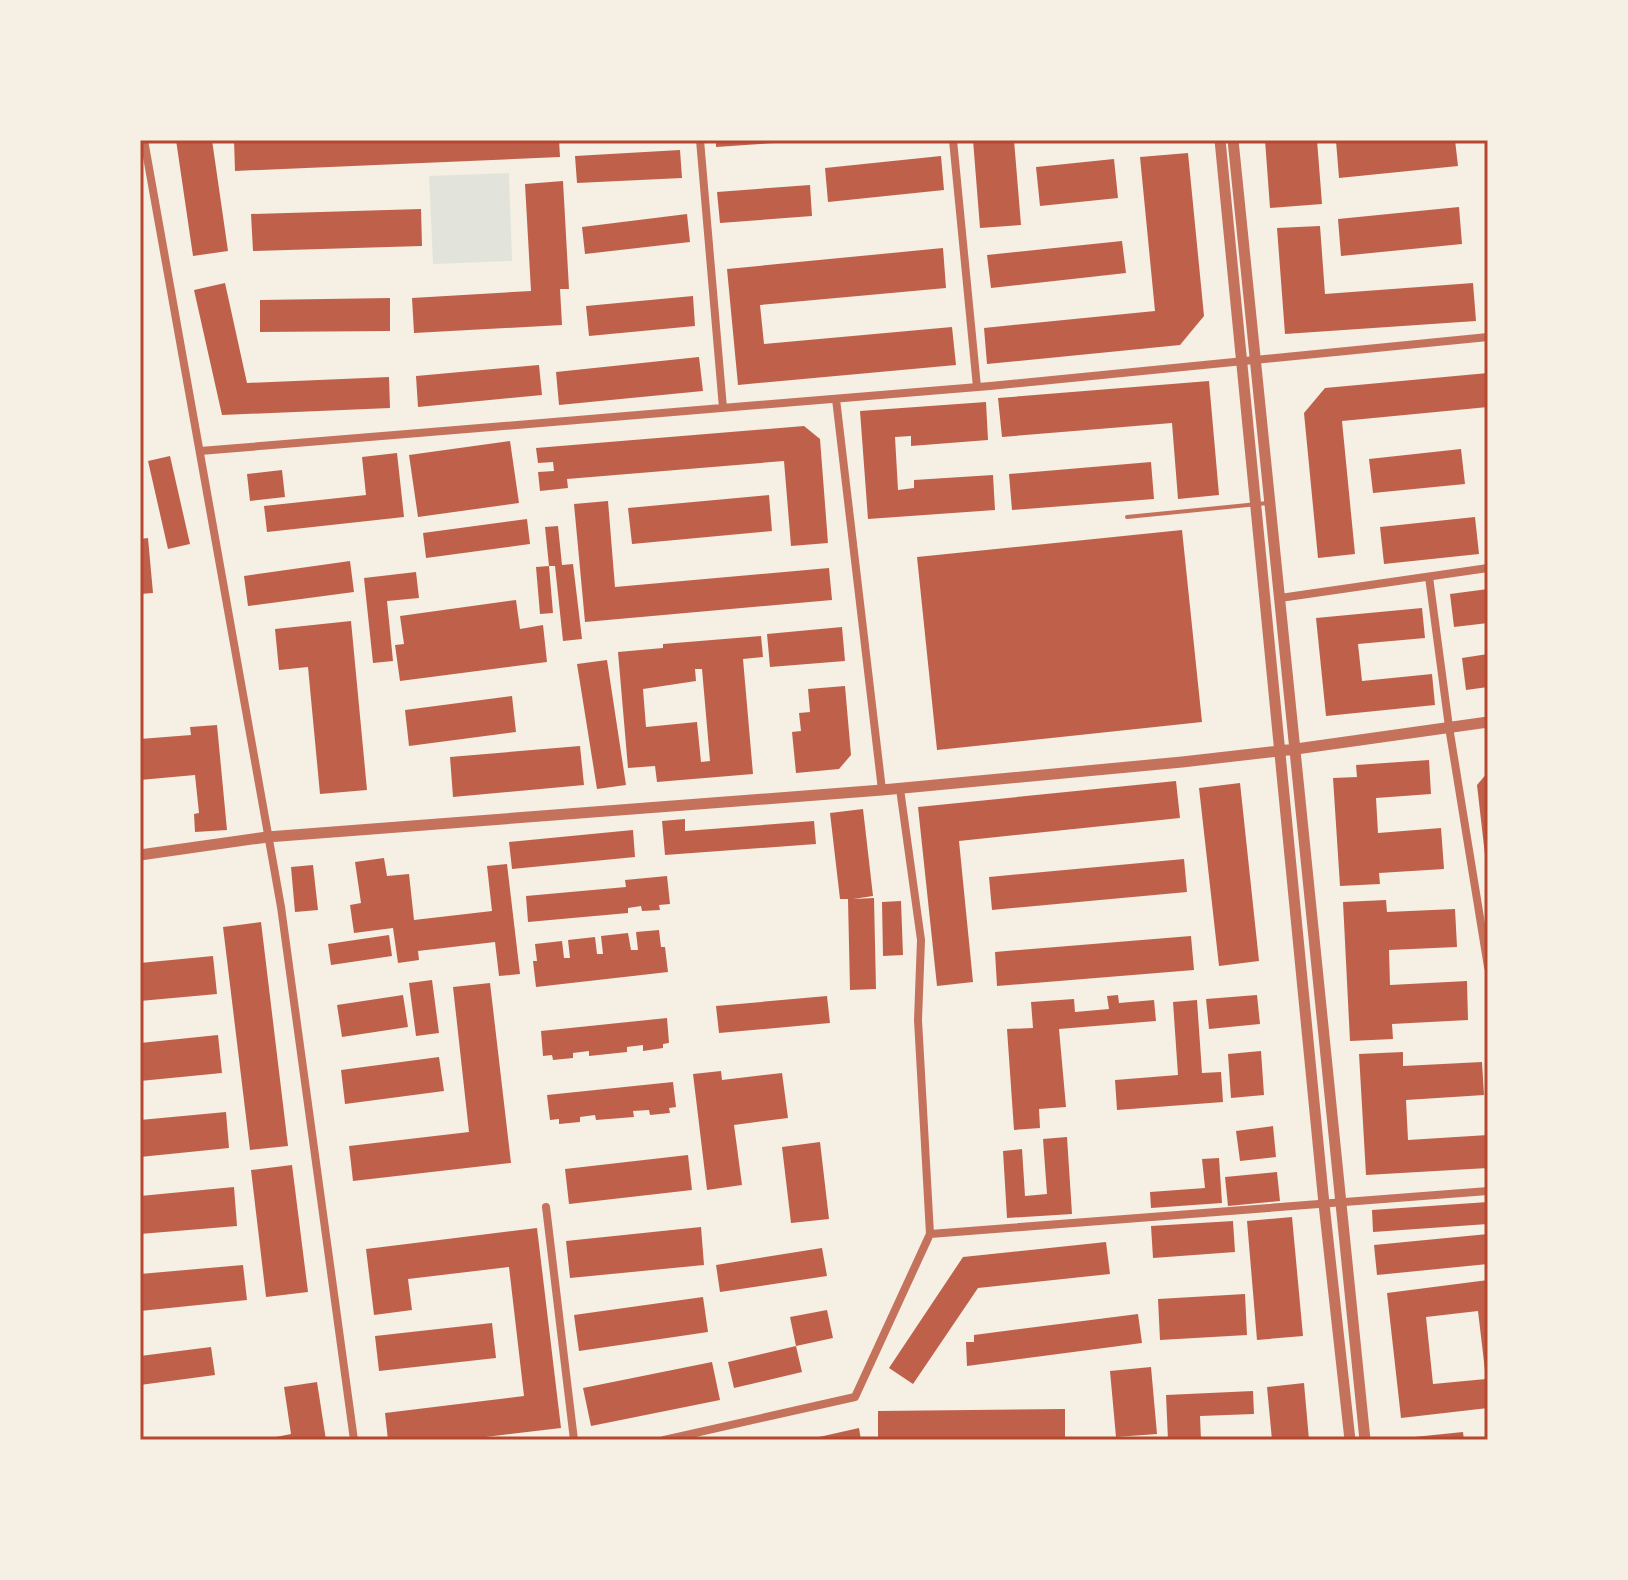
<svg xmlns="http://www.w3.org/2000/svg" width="1628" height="1580" viewBox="0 0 1628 1580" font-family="'Fira Sans',sans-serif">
	<rect width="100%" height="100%" fill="#f6efe4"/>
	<!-- green -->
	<path fill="#e2e4dc" d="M509 173 512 261 433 264 429 176Z"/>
	<!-- building -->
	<path fill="#bf614a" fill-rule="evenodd" d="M176 140H212L228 251 193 256Z
		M234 140H559L560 157 235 171Z
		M716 140H788V142L716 147Z
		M973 140H1014L1021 225 980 228Z
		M1265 140H1317L1322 204 1270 208Z
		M1455 140 1458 166 1339 178 1336 141Z
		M680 150 682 178 577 183 575 156Z
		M1188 153 1204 316 1180 345 987 364 984 328 1155 311 1140 157Z
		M941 156 944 190 828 202 825 168Z
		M1114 159 1118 198 1040 206 1036 167Z
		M563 181 569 289H560L562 325 414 333 412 298 531 291 525 184Z
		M810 185 812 216 720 223 717 192Z
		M1459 207 1462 244 1341 256 1338 219Z
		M421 209 422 246 253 251 251 214Z
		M687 214 690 242 585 254 582 227Z
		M1320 226 1325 294 1473 283 1476 321 1285 334 1277 228Z
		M1122 241 1126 273 991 288 987 255Z
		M943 248 946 288 760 305 764 344 952 327 956 365 738 385 727 269Z
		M225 283 247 383 389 377 390 408 222 415 194 290Z
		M693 296 695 326 589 336 586 306Z
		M390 298V331L260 332V300Z
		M699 357 703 391 559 405 556 372Z
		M539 365 542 395 418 407 416 376Z
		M1488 373V407L1342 421 1355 554 1318 558 1304 413 1325 388Z
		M1209 381 1219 495 1178 499 1172 423 1002 437 998 398Z
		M986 402 988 440 911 446V436L895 437 898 490 914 488V480L993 475 995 510 868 519 860 411Z
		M804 426 820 439 828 543 791 546 784 461 567 479 568 488 540 491 538 472 554 471 553 462 538 463 536 448Z
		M510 441 519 503 418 517 409 455Z
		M1461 449 1465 484 1373 493 1369 459Z
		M397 453 404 517 267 532 264 506 366 495 362 457Z
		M170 456 190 544 168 549 148 461Z
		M1151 462 1154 499 1012 510 1009 474Z
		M282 470 285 497 250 501 247 474Z
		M769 495 772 531 632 544 628 508Z
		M608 501 615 587 829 568 832 600 585 622 574 504Z
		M1475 517 1479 554 1384 564 1380 527Z
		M527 519 530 544 426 558 423 533Z
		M558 526 562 565 573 564 582 639 563 641 555 566H549L545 527Z
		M1182 530 1202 722 937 750 917 557Z
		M148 538 153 593 140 594V539Z
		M350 561 354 592 248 606 244 576Z
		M549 566 553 613 540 614 536 567Z
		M416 572 419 598 387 601 393 661 373 663 364 578Z
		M1488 589V623L1454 627 1450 594Z
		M516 600 520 629 543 625 547 662 400 681 395 645 404 644 400 616Z
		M1422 608 1425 638 1358 644 1362 681 1432 674 1435 705 1326 716 1316 618Z
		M351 621 367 790 320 794 308 667 279 670 275 629Z
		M842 627 845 661 770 667 767 634Z
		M761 636 763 657 743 659 753 774 657 782 655 766 628 768 618 652 663 648V644ZM695 669H702L710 761 701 762 697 722 646 727 643 689 696 681Z
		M1488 654V687L1466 690 1462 658Z
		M607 660 626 785 597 789 577 664Z
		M845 686 851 755 839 769 796 773 792 732 801 731 799 713 810 712 808 689Z
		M512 696 516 732 409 746 405 710Z
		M217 725 227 830 195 832 194 814 199 813 195 775 140 780V739L191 735 190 727Z
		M580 746 584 785 453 797 450 757Z
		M1429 760 1431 794 1376 798 1378 833 1441 828 1444 869 1379 873 1380 884 1340 886 1333 778 1357 777 1356 765Z
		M1488 772V863L1486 864 1477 785Z
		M1176 781 1180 818 959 841 973 982 937 986 918 807Z
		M1240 783 1259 961 1219 966 1199 788Z
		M863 809 873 896 853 899 874 898 876 989 850 990 848 899H840L830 813Z
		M685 819V831L814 821 816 844 665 855 662 821Z
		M633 830 635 857 512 869 509 842Z
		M384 858 387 876 409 874 414 920 492 911 487 866 507 864 520 974 499 976 495 942 418 951 419 960 398 963 393 928 354 933 350 905 361 903 355 862Z
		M1184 859 1187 892 992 910 989 877Z
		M313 865 318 910 295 912 291 867Z
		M667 876 670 904 659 905 660 910 642 911 641 906 628 908V913L528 922 526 896 626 887 625 880Z
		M1386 900 1387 912 1455 909 1457 947 1389 950 1390 985 1467 981 1468 1020 1392 1024 1393 1039 1350 1041 1343 902Z
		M901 901 903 955 883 956 882 902Z
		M261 922 288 1146 250 1150 223 927Z
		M659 930 661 947H665L668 972 536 987 533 961H537L535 944 562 941 564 958H570L568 940 595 937 597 954H603L601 936 628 933 631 950H638L636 932Z
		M389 935 392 956 331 965 328 944Z
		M1191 936 1194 970 997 986 995 952Z
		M213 956 217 994 140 1001V963Z
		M432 980 439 1033 416 1036 409 983Z
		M490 983 511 1163 353 1181 349 1146 469 1132 453 987Z
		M403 995 408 1027 342 1037 337 1005Z
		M1118 995 1119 1003 1154 1000 1156 1021 1059 1029 1066 1107 1039 1109 1040 1128 1014 1130 1007 1029 1033 1028 1031 1002 1074 999 1075 1012 1109 1009 1107 996Z
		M1257 995 1260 1024 1209 1029 1206 999Z
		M827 996 830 1023 719 1033 716 1006Z
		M1197 1000 1202 1073 1221 1072 1223 1102 1117 1110 1115 1080 1178 1075 1173 1002Z
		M667 1018 669 1043 663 1044V1048L643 1051V1045L627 1047V1052L589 1056V1051L573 1053V1058L553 1060 552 1055 543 1056 541 1031Z
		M218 1035 222 1073 140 1081V1043Z
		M1261 1051 1264 1095 1231 1098 1228 1054Z
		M1403 1052V1066L1482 1062 1484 1095 1406 1100 1408 1140 1488 1135V1168L1366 1175 1359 1054Z
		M439 1057 444 1091 345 1104 341 1070Z
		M721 1071 722 1080 782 1073 788 1118 734 1125 742 1185 707 1190 693 1074Z
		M673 1082 676 1107 669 1108 670 1113 650 1115 649 1110 633 1111 634 1117 596 1120 595 1115 580 1117V1122L559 1124V1119L550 1120 547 1095Z
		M226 1112 229 1148 140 1157V1120Z
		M1273 1126 1276 1157 1240 1161 1236 1131Z
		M1067 1137 1072 1214 1007 1218 1003 1151 1022 1149 1025 1196 1047 1194 1043 1139Z
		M820 1142 829 1219 791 1223 782 1147Z
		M688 1155 692 1190 569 1204 565 1169Z
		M1219 1158 1222 1203 1151 1208 1150 1192 1205 1188 1202 1159Z
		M292 1165 308 1292 266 1297 251 1170Z
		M1277 1172 1280 1201 1228 1206 1225 1177Z
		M234 1187 237 1226 140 1234V1196Z
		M1488 1202V1224L1373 1232 1372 1210Z
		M1292 1217 1303 1336 1257 1340 1247 1221Z
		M1233 1221 1235 1252 1153 1258 1151 1226Z
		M701 1227 704 1265 570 1278 566 1241Z
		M537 1228 561 1428 461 1440H388L385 1413 524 1396 509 1267 408 1279 412 1310 374 1315 366 1249Z
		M1488 1234V1264L1377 1275 1374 1245Z
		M1106 1242 1110 1274 978 1288 913 1384 889 1368 963 1257Z
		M822 1248 827 1276 720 1292 716 1265Z
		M243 1265 247 1300 140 1311V1274Z
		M1488 1280V1408L1401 1418 1387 1293ZM1478 1311 1486 1379 1433 1384 1426 1317Z
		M1245 1294 1247 1335 1160 1340 1158 1299Z
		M703 1297 708 1332 579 1351 574 1315Z
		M827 1310 833 1338 796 1346 790 1317Z
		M1138 1314 1142 1343 967 1366 966 1342H974V1335Z
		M492 1323 496 1358 379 1371 375 1336Z
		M796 1346 802 1372 734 1388 728 1362Z
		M211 1347 215 1375 140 1385V1356Z
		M712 1362 720 1400 591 1426 583 1388Z
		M1151 1367 1157 1434 1116 1437 1110 1371Z
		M317 1382 326 1440H261L291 1434 284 1387Z
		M1304 1383 1309 1440H1272L1267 1387Z
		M1253 1391 1254 1414 1200 1416 1201 1440H1168L1166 1395Z
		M1065 1409V1440H878V1411Z
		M859 1428 861 1440H810V1439Z
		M1463 1432 1464 1440H1414V1437Z"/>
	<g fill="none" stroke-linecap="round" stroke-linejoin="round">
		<!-- service -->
		<path stroke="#c5725c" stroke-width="4" d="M1127 517 1268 503"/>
		<!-- minor -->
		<path stroke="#c5725c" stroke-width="8" d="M144 140 281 907 354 1440
			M700 140 723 408
			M953 140 977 387
			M836 399 882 790
			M200 451 990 386 1488 337
			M1429 577 1449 727 1488 967
			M1280 598 1488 568
			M546 1207 574 1440
			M930 1234 1488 1191
			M664 1440 855 1397 930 1234 918 1020 921 940 900 789"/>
		<!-- tertiary -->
		<path stroke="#c5725c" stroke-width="11" d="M1220 140 1324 1204 1350 1440
			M1233 140 1365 1440
			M140 855 267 837 882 790 1182 762 1296 749 1488 722"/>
	</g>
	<!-- border -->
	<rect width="1628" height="1580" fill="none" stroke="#f6efe4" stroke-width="284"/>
	<rect x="142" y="142" width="1344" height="1296" fill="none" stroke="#b5482f" stroke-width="3"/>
</svg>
